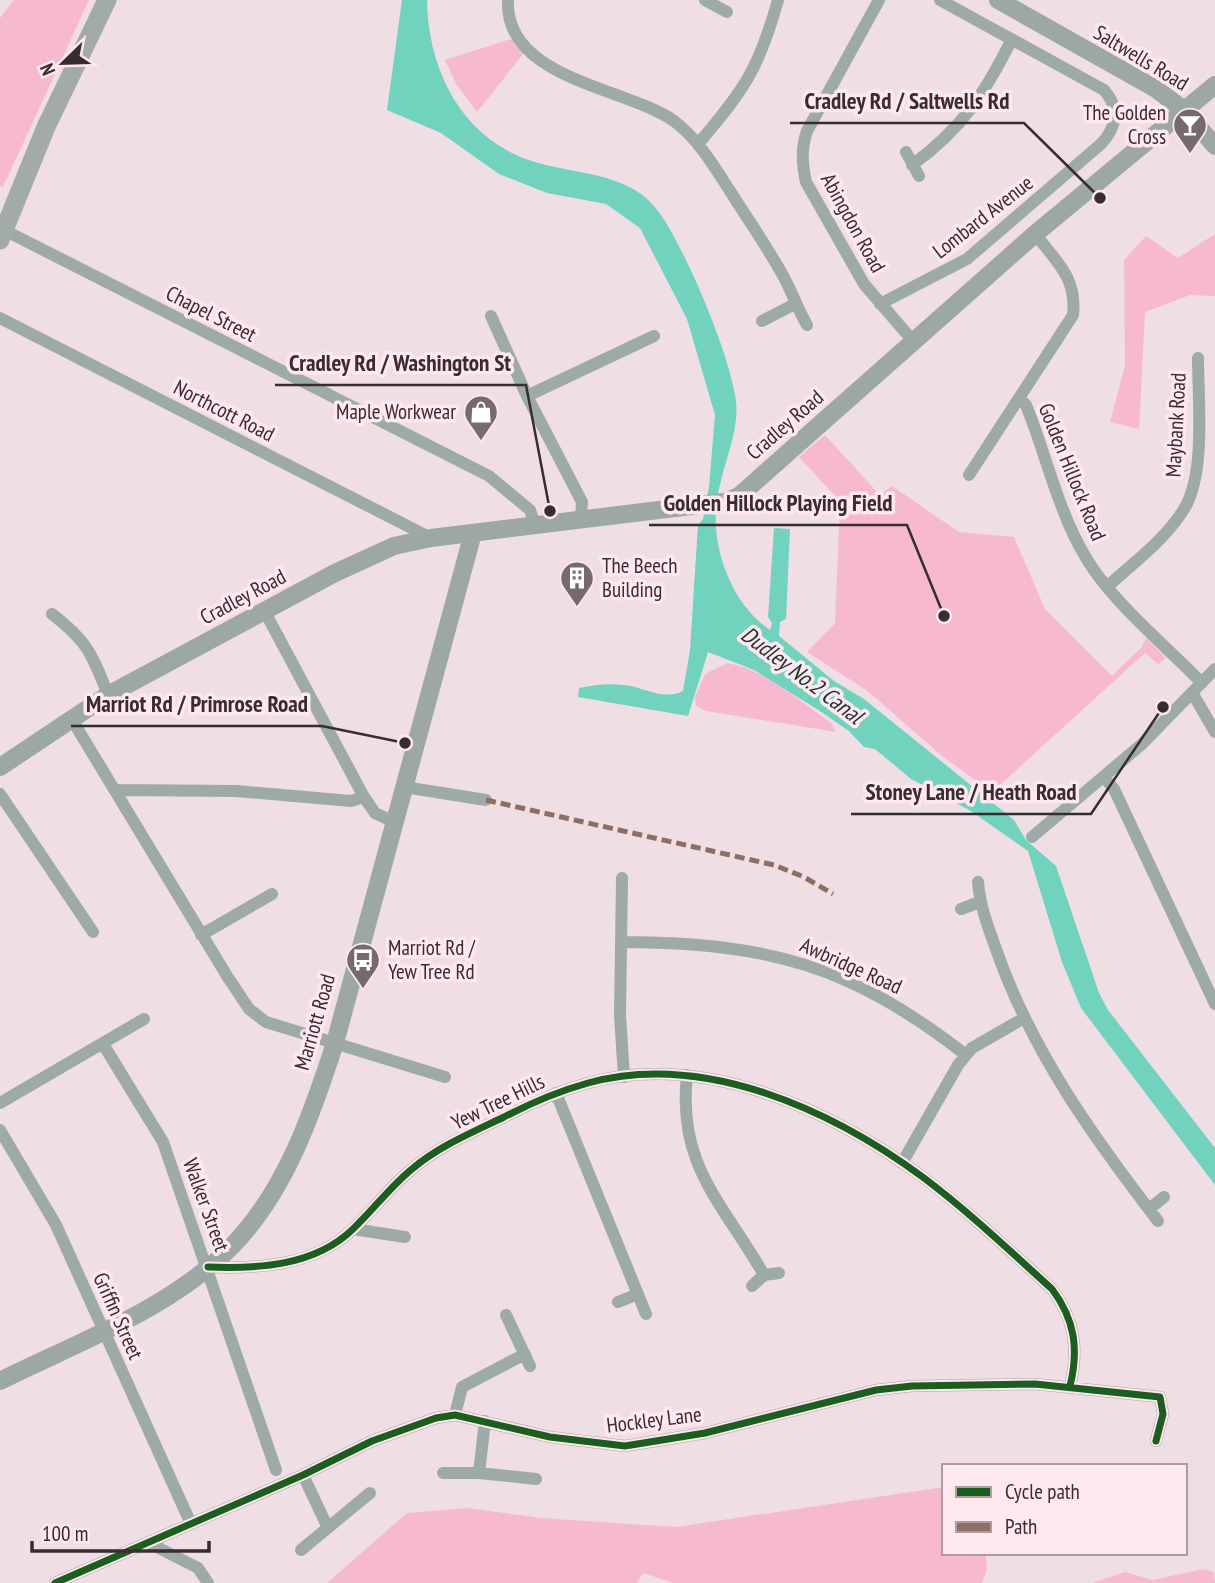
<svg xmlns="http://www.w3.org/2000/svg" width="1215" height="1583" viewBox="0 0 1215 1583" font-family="'PT Sans Narrow',sans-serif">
	<rect width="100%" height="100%" fill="#efdee4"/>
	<!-- green -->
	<path fill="#f7b9d0" d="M14 0H89L3 187 0 186V18Z
		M511 39 523 54 477 112 456 84 445 60Z
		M1215 234V296L1190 295 1145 312 1139 429 1110 422 1125 365 1124 260 1146 236 1178 258Z
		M825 435 880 495 892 486 959 532 1014 537 1045 609 1112 676 1142 647 1146 638 1166 658 1158 664 1145 653 992 792 942 756 869 692 807 652 835 623 840 501 799 457Z
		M727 663C764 669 801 702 831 723L836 732 706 711 696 706 695 697 705 674Z
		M944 1487V1553H985L987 1569 982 1583H674L643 1573 637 1583H327L407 1513 467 1508 541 1518 676 1527Z
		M1203 1569 1214 1572 1215 1583H1092L1125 1572 1153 1580Z"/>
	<!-- water -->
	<path fill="#71d2be" d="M402 0H427C428 75 466 145 542 164 573 172 611 174 638 192 660 206 672 233 684 256 702 292 731 362 736 401 739 432 725 459 719 489 707 537 728 602 770 630L772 623 768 617 774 528 790 529 786 619 780 622 779 636 834 681 864 699 1014 820 1026 840 1056 866 1099 993 1108 1010 1215 1148V1185L1081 1008 1062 962 1028 851 971 811 911 779 875 749 864 747 849 731 820 711 754 670 708 652 688 716 578 697 579 688C594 685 609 683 624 685 644 687 663 701 683 691L690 650 698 525 703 519 709 487 715 415 687 319 640 228 606 204 547 193 499 174 441 133 387 110Z"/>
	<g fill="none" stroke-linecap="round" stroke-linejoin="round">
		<!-- street -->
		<path stroke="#9eaaa7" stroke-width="12" d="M508 0C504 79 626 87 674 121 698 139 714 166 730 191 747 218 766 245 781 272 791 289 797 308 807 325
			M705 0 727 12
			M879 0 807 131C801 149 802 163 806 182L864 284 913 341
			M698 144C744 90 759 69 778 0
			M906 152 919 176
			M912 165C962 129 985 93 1012 39
			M4 230 489 476 530 510 535 526
			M880 304 967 259 1101 144C1117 127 1120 108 1104 90L940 0
			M491 316 527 396 582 502 581 518
			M0 318 431 538
			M762 321 795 304
			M527 396 654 336
			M1019 398 1026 405C1046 454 1058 511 1085 556 1110 600 1166 646 1202 683
			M969 475 1073 315C1077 278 1057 262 1035 234
			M1108 586C1133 563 1166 539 1184 509 1206 474 1198 400 1198 358
			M265 612 364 797 375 813 394 822
			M52 614C88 642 92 654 108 695
			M1193 694 1215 732
			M71 718 227 976 249 1009 266 1022 445 1077
			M1104 777 1114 789 1215 1004
			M404 787 486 800
			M117 790 236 791 351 801 364 797
			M0 794 93 932
			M1032 837 1142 744 1215 669
			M622 878 620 1015 624 1077
			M978 882C980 906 988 927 996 949 1031 1050 1093 1137 1158 1221
			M961 909 980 902
			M201 935 272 894
			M624 942C769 943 850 965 966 1055
			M103 1044 163 1142 276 1470
			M687 1075C677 1166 723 1203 764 1275
			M556 1093 646 1314
			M0 1103 144 1019
			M0 1130 56 1225 191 1524
			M902 1163 958 1065 972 1048 1024 1018
			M1149 1209 1164 1197
			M353 1229 405 1237
			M208 1267C258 1269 315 1266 353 1229 373 1210 390 1187 412 1169 439 1146 473 1132 504 1117 531 1103 559 1091 588 1083 704 1051 832 1110 924 1178 969 1212 1010 1251 1052 1289 1075 1320 1079 1349 1070 1386
			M752 1286 764 1275 779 1273
			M618 1302 638 1294
			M506 1315 530 1366
			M455 1415 462 1387 525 1354
			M443 1473H479L536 1479
			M479 1473 485 1421
			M303 1475 328 1528
			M149 1543 198 1568 208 1583
			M301 1550 370 1493
			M55 1583 303 1475 372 1441 436 1418 455 1415 550 1437 625 1446 705 1433 876 1390 912 1386 1035 1384 1160 1397 1163 1414 1156 1441"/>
		<!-- secondary -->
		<path stroke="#9da8a5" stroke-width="18" d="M998 0 1156 89 1184 110 1215 146
			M0 767 108 695 335 573 394 546 431 538 724 502 739 496 1035 234 1215 85
			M0 1381C78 1342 171 1309 233 1245 286 1190 312 1114 335 1043L473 533"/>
		<!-- primary -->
		<path stroke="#a3aba9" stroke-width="19" d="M0 240 46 127 107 0"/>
		<!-- quiet -->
		<path stroke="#8d6e63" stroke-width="5" stroke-dasharray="10 5" stroke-linecap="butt" d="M486 800 774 865 804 877 833 894"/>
		<!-- cycleway casing -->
		<g stroke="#ffe7ef" stroke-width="11">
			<path id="cycleway" d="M208 1267C258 1269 315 1266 353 1229 373 1210 390 1187 412 1169 439 1146 473 1132 504 1117 531 1103 559 1091 588 1083 704 1051 832 1110 924 1178 969 1212 1010 1251 1052 1289 1075 1320 1079 1349 1070 1386
				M55 1583 303 1475 372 1441 436 1418 455 1415 550 1437 625 1446 705 1433 876 1390 912 1386 1035 1384 1160 1397 1163 1414 1156 1441"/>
		</g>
		<!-- cycleway -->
		<use href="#cycleway" stroke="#1b5e20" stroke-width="7"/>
	</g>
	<!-- icons -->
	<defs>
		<g id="bar-pin" transform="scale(1.75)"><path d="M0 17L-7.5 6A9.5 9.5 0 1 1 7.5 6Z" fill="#776a6e" stroke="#ffe7ef"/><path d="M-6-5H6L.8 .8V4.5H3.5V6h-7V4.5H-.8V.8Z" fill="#fff"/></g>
		<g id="shop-pin" transform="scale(1.75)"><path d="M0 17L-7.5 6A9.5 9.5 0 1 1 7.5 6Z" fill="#776a6e" stroke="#ffe7ef"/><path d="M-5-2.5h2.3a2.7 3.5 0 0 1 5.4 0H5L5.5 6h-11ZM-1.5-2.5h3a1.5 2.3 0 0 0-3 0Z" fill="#fff"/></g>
		<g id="building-pin" transform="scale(1.75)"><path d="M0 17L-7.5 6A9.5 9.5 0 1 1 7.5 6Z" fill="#776a6e" stroke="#ffe7ef"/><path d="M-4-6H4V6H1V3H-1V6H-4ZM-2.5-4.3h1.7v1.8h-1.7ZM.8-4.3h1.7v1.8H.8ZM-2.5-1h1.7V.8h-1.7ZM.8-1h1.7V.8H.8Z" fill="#fff"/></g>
		<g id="bus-pin" transform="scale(1.75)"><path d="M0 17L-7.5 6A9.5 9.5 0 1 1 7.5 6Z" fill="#776a6e" stroke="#ffe7ef"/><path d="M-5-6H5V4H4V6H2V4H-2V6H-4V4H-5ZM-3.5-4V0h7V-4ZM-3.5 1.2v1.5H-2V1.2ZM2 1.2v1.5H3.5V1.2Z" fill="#fff"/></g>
	</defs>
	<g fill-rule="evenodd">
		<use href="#bar-pin" x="1190" y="125"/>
		<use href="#shop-pin" x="481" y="412"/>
		<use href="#building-pin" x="577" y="578"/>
		<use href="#bus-pin" x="363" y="960"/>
	</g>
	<g text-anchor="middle" stroke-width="7" stroke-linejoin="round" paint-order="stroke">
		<!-- street labels -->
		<g font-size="21" fill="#372c2f" stroke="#ffe7ef">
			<text transform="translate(1141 58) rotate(31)" y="7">Saltwells Road</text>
			<text transform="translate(983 217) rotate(-38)" y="7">Lombard Avenue</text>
			<text transform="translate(853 223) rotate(61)" y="7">Abingdon Road</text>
			<text transform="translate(211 314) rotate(27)" y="7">Chapel Street</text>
			<text transform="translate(224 411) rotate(27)" y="7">Northcott Road</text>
			<text transform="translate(785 425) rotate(-41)" y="7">Cradley Road</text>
			<text transform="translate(1176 425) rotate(-87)" y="7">Maybank Road</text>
			<text transform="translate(1072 472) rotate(68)" y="7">Golden Hillock Road</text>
			<text transform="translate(243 597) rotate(-28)" y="7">Cradley Road</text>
			<text transform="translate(851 966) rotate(24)" y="7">Awbridge Road</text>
			<text transform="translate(315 1022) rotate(-74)" y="7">Marriott Road</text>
			<text transform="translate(498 1102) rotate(-26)" y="7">Yew Tree Hills</text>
			<text transform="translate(206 1205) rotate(70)" y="7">Walker Street</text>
			<text transform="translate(118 1316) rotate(66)" y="7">Griffin Street</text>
			<text transform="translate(654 1420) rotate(-7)" y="7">Hockley Lane</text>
		</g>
		<!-- poi labels -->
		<g font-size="21" fill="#372c2f" stroke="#ffe7ef" text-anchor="end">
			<text x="1166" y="120">The Golden<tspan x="1166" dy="24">Cross</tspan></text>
			<text x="456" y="419">Maple Workwear</text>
			<text x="602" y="573" text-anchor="start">The Beech<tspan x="602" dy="24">Building</tspan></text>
			<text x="388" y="955" text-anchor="start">Marriot Rd /<tspan x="388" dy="24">Yew Tree Rd</tspan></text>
		</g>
		<!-- water labels -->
		<g font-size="23" font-style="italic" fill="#1e352f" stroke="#ffe7ef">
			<text transform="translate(802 675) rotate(37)" y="8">Dudley No.2 Canal</text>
		</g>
	</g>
	<!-- callouts -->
	<path fill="none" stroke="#372c2f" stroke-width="2.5" d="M1100 198L1024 123H790M550 511L526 385H275M944 616L907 525H649M405 743L322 726H71M1163 707L1091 814H851"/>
	<g fill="#372c2f" stroke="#ffe7ef" stroke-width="2.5">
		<circle cx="1100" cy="198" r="7"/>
		<circle cx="550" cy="511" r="7"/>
		<circle cx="944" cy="616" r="7"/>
		<circle cx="405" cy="743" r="7"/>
		<circle cx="1163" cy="707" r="7"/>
	</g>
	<g font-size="23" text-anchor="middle" font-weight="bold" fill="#372c2f" stroke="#ffe7ef" stroke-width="7" stroke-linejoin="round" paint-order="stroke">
		<text x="907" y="109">Cradley Rd / Saltwells Rd</text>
		<text x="400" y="371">Cradley Rd / Washington St</text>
		<text x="778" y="511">Golden Hillock Playing Field</text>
		<text x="197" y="712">Marriot Rd / Primrose Road</text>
		<text x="971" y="800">Stoney Lane / Heath Road</text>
	</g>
	<!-- legend -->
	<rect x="942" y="1464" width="245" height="91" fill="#ffe7ef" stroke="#af9ca2" stroke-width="2"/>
	<rect x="956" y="1487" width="35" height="10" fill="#1b5e20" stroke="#af9ca2" stroke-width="2"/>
	<text x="1005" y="1499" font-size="21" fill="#372c2f">Cycle path</text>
	<rect x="956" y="1522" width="35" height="10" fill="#8d6e63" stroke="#af9ca2" stroke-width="2"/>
	<text x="1005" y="1534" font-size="21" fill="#372c2f">Path</text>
	<!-- north arrow -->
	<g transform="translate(63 63) rotate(247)" stroke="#ffe7ef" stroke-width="5" paint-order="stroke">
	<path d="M0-5L12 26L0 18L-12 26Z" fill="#372c2f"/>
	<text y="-10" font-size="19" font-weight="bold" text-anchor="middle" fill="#372c2f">N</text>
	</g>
	<!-- scale -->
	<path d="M32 1541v10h177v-10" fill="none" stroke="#372c2f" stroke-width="3.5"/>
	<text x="42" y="1541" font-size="21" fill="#372c2f" stroke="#ffe7ef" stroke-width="5" paint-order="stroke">100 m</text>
</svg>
